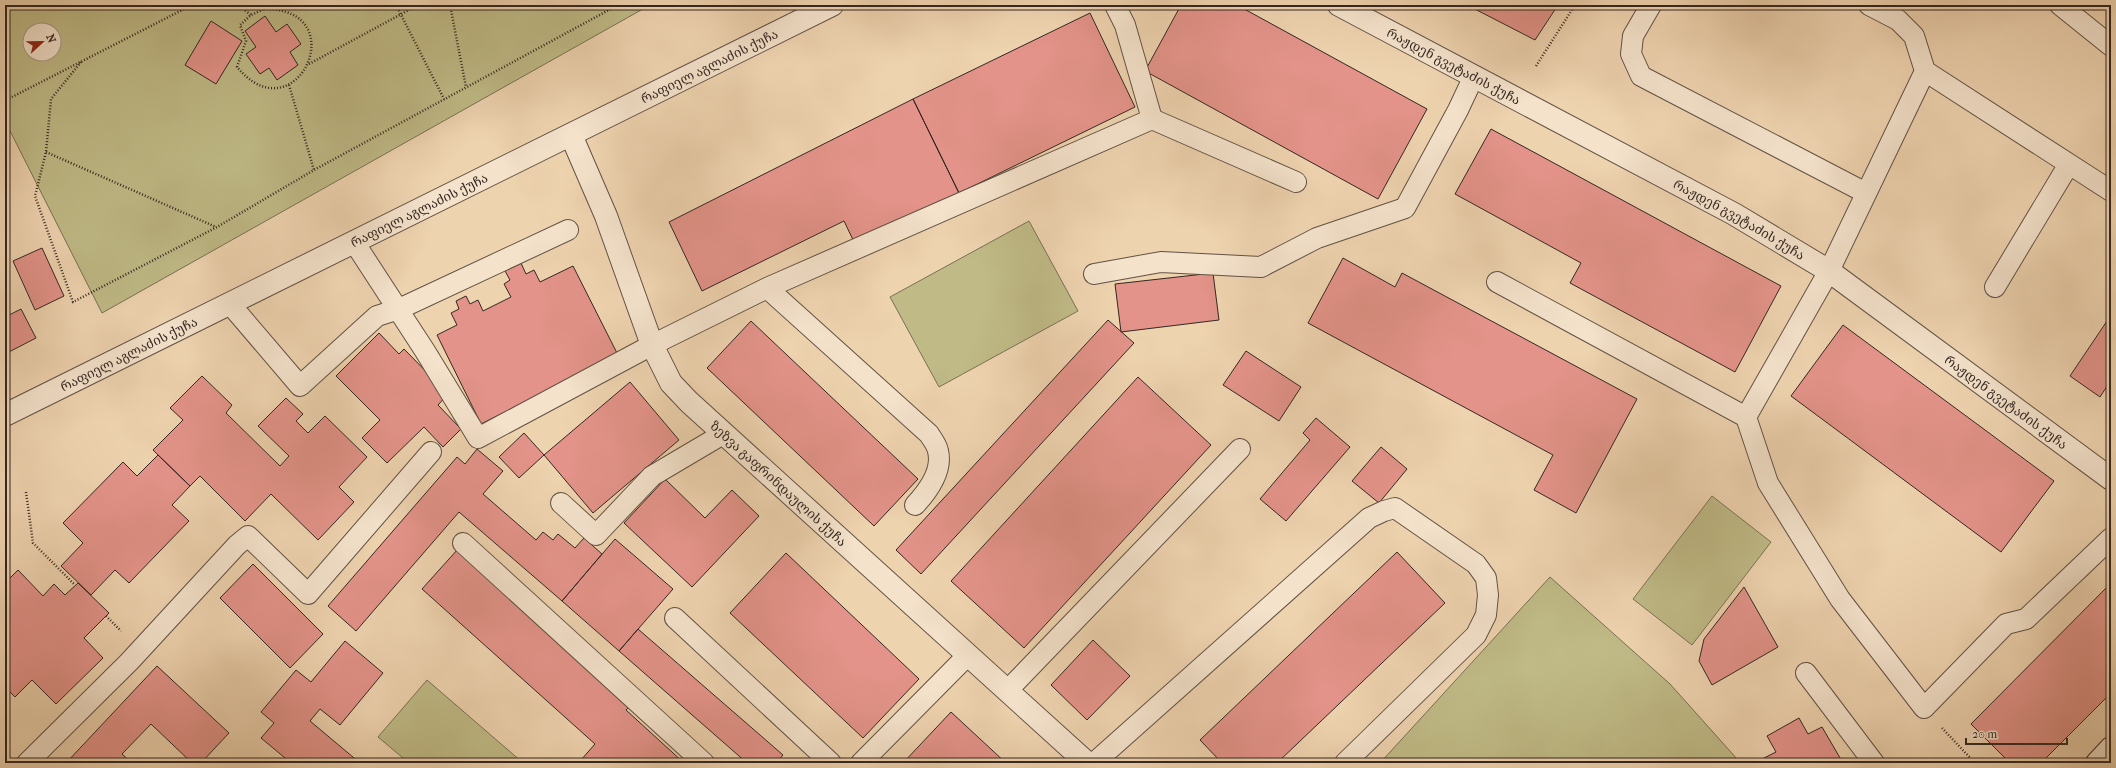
<svg xmlns="http://www.w3.org/2000/svg" width="2116" height="768" viewBox="0 0 2116 768" font-family="'IM FELL French Canon','Noto Serif Georgian',serif">
	<rect width="100%" height="100%" fill="#eed3af"/>
	<filter id="stains"><feTurbulence type="fractalNoise" baseFrequency=".005" numOctaves="4"/><feColorMatrix values="0 0 0 0 .2 0 0 0 0 .09 0 0 0 0 .02 0 0 0 .5 -.17"/></filter>
	<radialGradient id="worn" r=".72"><stop offset=".6" stop-color="#630" stop-opacity="0"/><stop offset="1" stop-color="#630" stop-opacity=".3"/></radialGradient>
	<!-- green -->
	<path fill="#bfba86" stroke="#7a7054" fill-rule="evenodd" d="M5 5H650L102 313 5 121ZM30 30H54V54H30Z
		M1029 221 1078 311 939 387 890 297Z
		M1712 496 1771 542 1692 645 1633 599Z
		M1550 577 1670 684 1738 760V763H1380Z
		M427 680 522 762V763H409L378 737Z"/>
	<!-- building -->
	<path fill="#e39389" stroke="#342722" d="M1181 5H1237L1427 109 1378 199 1145 71Z
		M1467 5H1558L1535 40Z
		M1090 13 1135 107 959 193 913 99Z
		M265 16 276 32 287 24 301 44 290 52 298 65 277 80 269 68 260 74 246 54 256 47 245 31Z
		M211 21 242 41 216 84 185 65Z
		M913 99 959 193 855 244 844 221 702 291 669 222Z
		M1491 129 1781 286 1735 372 1570 283 1581 263 1455 194Z
		M42 248 64 296 35 310 13 261Z
		M1343 258 1395 287 1402 273 1637 399 1576 513 1534 490 1553 455 1308 323Z
		M521 263 526 274 534 270 540 282 573 266 618 355 481 424 437 335 457 325 451 313 459 309 456 301 466 296 470 304 478 300 483 311 511 297 504 284 510 280 505 271Z
		M1213 273 1219 320 1121 332 1115 284Z
		M21 309 36 338 5 354V317Z
		M2111 315V380L2100 397 2070 376Z
		M1108 320 1134 343 921 574 896 550Z
		M751 321 918 479 874 526 707 368Z
		M1843 325 2054 481 2001 552 1791 396Z
		M379 333 399 354 404 349 448 394 438 405 461 429 443 447 424 427 387 463 362 438 380 420 336 376Z
		M1246 351 1301 387 1279 421 1223 385Z
		M202 376 232 405 226 413 280 466 289 456 258 426 286 398 303 414 296 421 308 433 325 416 367 457 339 487 354 502 318 540 271 494 245 521 200 476 190 486 153 450 183 420 170 408Z
		M1138 377 1211 445 1024 648 951 581Z
		M630 382 679 440 593 513 544 455Z
		M1316 418 1350 447 1286 521 1260 499 1310 440 1303 433Z
		M524 433 544 455 519 478 499 457Z
		M1381 447 1407 469 1379 503 1352 481Z
		M477 449 503 471 483 494 536 540 543 532 553 540 558 534 575 548 584 538 602 554 562 601 459 512 356 631 328 606 457 457 465 464Z
		M158 455 190 486 172 505 189 521 129 583 115 570 91 595 61 566 83 543 63 523 123 462 137 476Z
		M665 479 705 518 732 490 759 516 692 587 624 523Z
		M615 539 673 589 619 651 562 601Z
		M458 549 631 705 626 710 684 763H584L581 760 595 744 422 589Z
		M1397 552 1445 603 1277 763H1222L1200 740Z
		M786 553 919 679 863 738 730 613Z
		M253 564 323 634 290 668 220 598Z
		M18 570 43 596 54 584 65 595 78 583 109 613 84 638 103 658 56 704 32 680 15 697 5 687V577L8 580Z
		M2111 583V693L2041 763H2010L1971 724Z
		M1744 587 1778 647 1712 685 1699 661 1704 639Z
		M638 629 783 755 776 763H747L619 651Z
		M1093 640 1130 676 1087 720 1051 685Z
		M345 641 383 673 340 725 320 709 310 721 360 763H291L261 738 274 723 261 712 296 670 311 682Z
		M157 666 229 733 201 763H192L151 724 122 754 132 763H66Z
		M951 712 1006 763H903Z
		M1799 718 1808 734 1822 727 1843 763H1766L1764 758 1776 752 1767 736Z"/>
	<g fill="none" stroke-linecap="round" stroke-linejoin="round">
		<!-- service casing -->
		<g stroke="#625245" stroke-width="22">
			<path id="service" d="M1115 5 1125 25 1152 119
				M1651 5 1633 36 1631 54 1641 76 1866 193
				M1869 5 1898 20 1914 36 1925 71 1829 271 1746 417 1768 483 1840 599 1924 708 2006 624 2026 619 2111 538
				M2060 5 2111 46
				M1925 71 2111 191
				M354 242 425 351 478 438 652 345 767 288 929 434C932 439 937 445 938 451 943 471 928 491 915 505
				M1094 274 1161 262 1261 267 1317 238 1405 208 1458 110 1474 76
				M1497 282 1746 417
				M1995 287 2069 164
				M767 288 1152 119 1296 182
				M230 304 300 386 377 316 399 309 568 230
				M561 503 596 535 652 476 723 434
				M463 543 704 763
				M675 618 831 763
				M1806 673 1874 763
				M1007 691 1240 449
				M27 763 129 662 237 545 248 536 308 594 431 452
				M861 763 968 655
				M1094 763 1369 518 1384 511 1395 508 1476 564 1486 578 1488 595 1486 615 1476 635 1345 763"/>
		</g>
		<!-- minor casing -->
		<g stroke="#625245" stroke-width="24">
			<g id="minor">
				<path id="s1" d="M571 135 606 216 652 345 671 383 689 402 1087 763"/>
			</g>
		</g>
		<!-- tertiary casing -->
		<g stroke="#625245" stroke-width="24">
			<g id="tertiary">
				<path id="s2" d="M1339 5 1734 214 1829 271 2111 479"/>
				<path id="s3" d="M5 415 832 5"/>
			</g>
		</g>
		<!-- secondary casing -->
		<g stroke="#342722" stroke-width="24">
			<path id="secondary" d="M2097 763 2111 748"/>
		</g>
		<!-- path -->
		<path stroke="#342722" stroke-width="2.5" stroke-dasharray="1 2" stroke-linecap="butt" d="M238 5 251 15
			M396 5 444 99
			M450 5 466 87
			M264 9C356 8 296 138 237 67L246 41 240 25 251 15Z
			M5 12 13 5
			M81 62 51 99 46 152 35 196 73 302 217 227 314 170 618 5
			M309 64 418 5
			M1536 66 1575 5
			M289 85 314 170
			M5 92 8 99 192 5
			M46 152 216 227
			M26 492 33 543 75 585
			M106 616 121 631
			M1942 728 1975 763"/>
		<!-- service -->
		<use href="#service" stroke="#f4e2cb" stroke-width="20"/>
		<!-- minor -->
		<use href="#minor" stroke="#f4e2cb" stroke-width="22"/>
		<!-- tertiary -->
		<use href="#tertiary" stroke="#f4e2cb" stroke-width="22"/>
		<!-- secondary -->
		<use href="#secondary" stroke="#f4e2cb" stroke-width="22"/>
	</g>
	<g text-anchor="middle" stroke-width="4" stroke-linejoin="round" paint-order="stroke">
		<!-- street labels -->
		<g font-size="13" fill="#342722" stroke="#f4e2cb">
			<text dy="5" stroke="none"><textPath href="#s3" startOffset="786">რაფიელ აგლაძის ქუჩა</textPath></text>
			<text dy="5" stroke="none"><textPath href="#s2" startOffset="130">რაჟდენ გვეტაძის ქუჩა</textPath></text>
			<text dy="5" stroke="none"><textPath href="#s3" startOffset="462">რაფიელ აგლაძის ქუჩა</textPath></text>
			<text dy="5" stroke="none"><textPath href="#s2" startOffset="454">რაჟდენ გვეტაძის ქუჩა</textPath></text>
			<text dy="5" stroke="none"><textPath href="#s3" startOffset="138">რაფიელ აგლაძის ქუჩა</textPath></text>
			<text dy="5" stroke="none"><textPath href="#s2" startOffset="778">რაჟდენ გვეტაძის ქუჩა</textPath></text>
			<text dy="5" stroke="none"><textPath href="#s1" startOffset="415">ზეზვა გაფრინდაულის ქუჩა</textPath></text>
		</g>
	</g>
	<!-- margin -->
	<rect width="2116" height="768" fill="none" stroke="#eed3af" stroke-width="20"/>
	<rect x="6" y="6" width="2104" height="756" fill="none" stroke="#342722" stroke-width="2"/>
	<rect x="10" y="10" width="2096" height="748" fill="none" stroke="#342722"/>
	<!-- north arrow -->
	<g transform="translate(42 42) rotate(68)"><circle r="19" fill="#f4e2cb" stroke="#a79787"/>
	<path d="M0-3L7 15L0 10L-7 15Z" fill="#8f2418"/>
	<text y="-6" font-size="11" font-weight="bold" text-anchor="middle" fill="#342722">N</text>
	</g>
	<!-- scale -->
	<path d="M1966 738v6h101v-6" fill="none" stroke="#342722" stroke-width="2"/>
	<text x="1972" y="738" font-size="12" fill="#342722" stroke="#f4e2cb" stroke-width="3" paint-order="stroke">20 m</text>
	<rect width="100%" height="100%" filter="url(#stains)"/>
	<rect width="100%" height="100%" fill="url(#worn)"/>
</svg>
